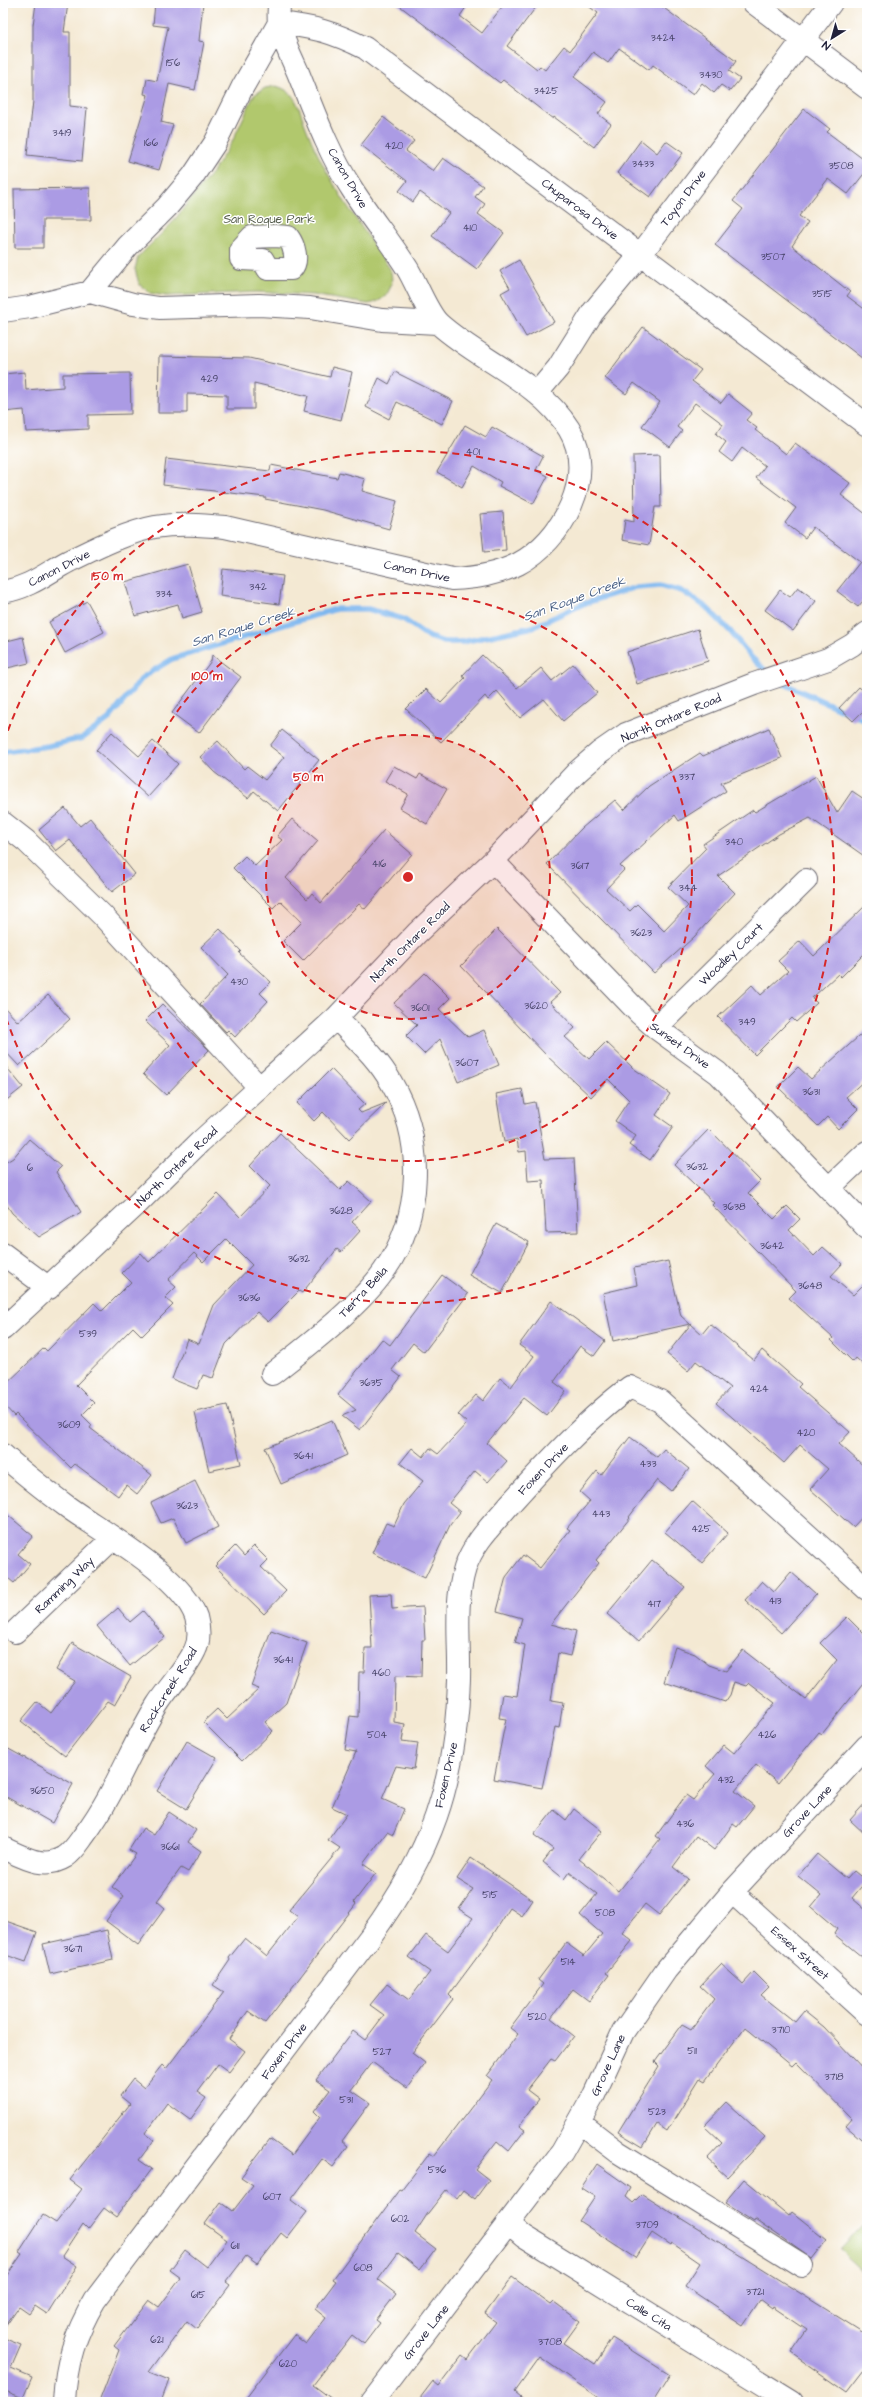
<svg xmlns="http://www.w3.org/2000/svg" width="870" height="2405" viewBox="0 0 870 2405" font-family="'Architects Daughter',sans-serif">
	<rect width="100%" height="100%" fill="#fff"/>
	<filter id="ink" filterUnits="userSpaceOnUse"><feTurbulence type="fractalNoise" baseFrequency=".025" numOctaves="2"/><feDisplacementMap in="SourceGraphic" scale="8" xChannelSelector="R" yChannelSelector="G"/><feConvolveMatrix kernelMatrix="1 2 1 2 8 2 1 2 1" color-interpolation-filters="sRGB"/></filter>
	<filter id="wash" filterUnits="userSpaceOnUse"><feTurbulence type="fractalNoise" baseFrequency=".012" numOctaves="4" result="noise"/><feDisplacementMap in="SourceGraphic" scale="16" xChannelSelector="R" yChannelSelector="G"/><feGaussianBlur stdDeviation="0.9" result="paint"/><feColorMatrix in="noise" values="0 0 0 0 0 0 0 0 0 0 0 0 0 0 0 0 0 1.4 0 .05"/><feComposite in="paint" operator="in"/></filter>
	<g filter="url(#wash)">
		<rect width="100%" height="100%" fill="#f4e9d3"/>
		<!-- green -->
		<path fill="#b1c86d" stroke="#6a7554" d="M276 86C295 91 298 105 304 122 324 177 358 221 390 269 396 286 386 302 368 304L313 295 257 292 166 296 150 293 139 284 135 269 138 257 172 223 213 171 232 142 254 95 265 88Z
			M867 2221V2275L840 2250Z"/>
		<g fill="none" stroke-linecap="round" stroke-linejoin="round">
			<!-- stream -->
			<path stroke="#7eb7ef" stroke-width="5.5" d="M780 682 867 721
				M3 752 48 746 83 738 110 718 143 677 172 659 336 609H368L403 619 429 637 444 642H462L533 627 583 604 636 587 661 585 682 591 706 607 730 631 751 657 768 673"/>
		</g>
		<g id="blocks">
			<!-- building -->
			<path fill="#ab9be4" d="M36 3H68L64 32H70V106L87 108 82 161 27 155 33 101V25Z
				M155 3H203L199 41 204 42 195 90 169 84 161 122 173 125 159 170 128 161 148 95 144 94 147 79 157 81 168 27 153 25Z
				M396 3H469L460 16 482 33 505 3H539L507 46 537 69 540 66 545 70 564 46 570 51 598 13 584 3H657L736 61 729 71 740 79 730 91 721 85 714 93 702 83 693 95 653 65 649 70 619 48 608 63 593 52 574 77 607 102 598 114 611 124 594 147 554 117 553 119 503 80 500 83Z
				M804 109 830 129 827 132 867 162V170L848 194 828 179 799 216 808 222 792 246 850 292 847 296 867 311V362L715 245 743 209 733 201Z
				M383 117 414 141 406 151 433 171 443 158 483 186 475 197 485 204 478 214 504 233 477 269 432 236 449 213 420 192 413 202 399 191 407 181 361 145Z
				M641 140 657 153 666 141 683 153 650 197 617 173Z
				M90 188 91 220H43V248H15L14 189Z
				M519 260 554 322 526 337 501 293 510 288 500 271Z
				M643 327 701 370 692 381 721 403 728 394 752 413 746 420 757 428 755 430 786 454 795 443 850 483 841 495 867 515V596L858 607 837 591 860 562 813 527 805 538 785 523 796 508 756 478 765 466 742 448 732 462 719 452 726 442 716 434 723 424 695 403 677 427 682 431 670 447 642 426 660 402 634 383 626 394 605 378Z
				M159 356 249 358 330 377 332 367 352 372 341 420 304 411 308 396 254 383V409H227V395L187 394V413H158Z
				M25 372 26 390 63 387V374L130 373 131 414 88 415V429L26 432 24 410 3 412V374Z
				M395 372 453 401 442 424 397 402 389 419 366 407 379 378 389 384Z
				M465 425 486 437 492 427 543 456 536 470 548 476 533 504 499 486 501 482 474 466 462 487 437 472Z
				M660 455 661 507H655L649 545 622 540 625 520 634 522 633 456Z
				M166 459 270 471 271 465 337 478 339 472 365 479 362 491 397 501 389 529 323 510 265 499V497L163 485Z
				M503 512 506 550 484 552 480 514Z
				M188 564 202 612 182 618 178 604 135 616 125 582Z
				M223 569 283 576 279 604 220 596Z
				M798 587 816 601 793 631 765 610 780 590 790 597Z
				M87 601 104 632 65 653 49 622Z
				M698 629 708 661 637 684 627 652Z
				M23 637 29 663 3 669V642Z
				M212 655 241 677 199 733 172 713 211 661Z
				M482 655 517 688 541 668 552 681 573 664 597 693 563 721 544 699 520 718 497 691 488 700 485 696 441 742 406 709 426 689 441 703 465 678 462 676Z
				M859 687 867 694V707L853 721 839 708Z
				M769 728 782 758 721 783 726 791 679 821 675 815 620 866 624 870 606 889 630 911 637 904 664 931 688 906 668 887 706 848 703 844 753 810 755 812 816 776 837 813 852 791 867 801V858L810 818 779 834 718 876 735 893 694 937 654 973 547 864 582 828 615 800 624 810 649 786 700 753 703 756Z
				M282 730 319 760 278 811 254 791 248 798 214 772 200 757 218 741 244 769 247 766 265 780 284 757 270 746Z
				M112 732 139 756 153 741 178 764 148 797 96 750Z
				M394 766 417 779 420 774 447 789 427 824 400 808 408 794 385 781Z
				M65 808 80 826 90 818 135 874 112 892 70 840 56 851 39 830Z
				M292 819 318 841 286 878 307 899 312 893 321 903 384 830 412 854 365 909 359 904 303 961 283 941 302 922 280 901 273 908 233 868 245 856 255 866 282 840 277 836Z
				M867 904V951L841 977 838 974 812 998 817 1003 796 1022 792 1018 755 1055 718 1017 752 985 761 995 788 971 778 961 800 941 814 956Z
				M220 929 241 951 239 953 271 982 260 993 268 1001 235 1037 228 1030 226 1032 200 1004 228 975 201 947Z
				M497 929 560 993 550 1002 575 1028 565 1037 589 1059 606 1042 633 1068 670 1094 656 1115 673 1127 650 1160 629 1145 636 1136 615 1121 629 1100 608 1079 591 1097 546 1055 461 966Z
				M425 973 450 998 439 1009 468 1037 484 1030 499 1065 458 1082 440 1039 424 1054 406 1036 417 1025 394 1003Z
				M48 995 70 1019 19 1066 3 1049V1006L18 1022Z
				M162 1004 209 1050 166 1095 143 1074 170 1045 145 1021Z
				M867 1029V1078L846 1097 858 1109 838 1129 827 1117 818 1126 778 1087 798 1067 811 1079Z
				M3 1063 23 1087 3 1103Z
				M331 1069 365 1104 358 1110 361 1113 386 1103 349 1139 323 1112 314 1121 297 1103Z
				M522 1089 525 1104 535 1102 545 1159 574 1158 578 1232 546 1233 543 1180 528 1181 526 1151 519 1152 517 1139 504 1142 496 1094Z
				M709 1129 760 1181 748 1193 774 1219 787 1206 800 1219 789 1230 814 1256 823 1247 842 1264 831 1276 853 1295 867 1281V1368L856 1358 853 1362 831 1340 833 1338 789 1298 796 1291 712 1205 714 1203 674 1165Z
				M280 1133 340 1190 349 1181 371 1201 352 1222 361 1230 341 1252 337 1249 302 1293 299 1291 268 1322 257 1312 226 1344 213 1378 203 1375 197 1389 172 1379 187 1339 199 1344 214 1305 252 1265 226 1239 203 1262 194 1253 168 1280 176 1287 165 1298 173 1305 142 1336 133 1327 76 1385 94 1403 82 1415 92 1425 90 1428 152 1475 137 1494 126 1485 118 1496 75 1464 71 1468 16 1414 14 1416 3 1404V1387L44 1348 47 1351 94 1303 102 1311 131 1282 122 1273 141 1253 149 1262 218 1194 240 1217 270 1186 250 1166Z
				M29 1139 61 1167 56 1172 81 1212 39 1237 12 1213 3 1199V1164L13 1158Z
				M496 1224 529 1242 502 1293 469 1275Z
				M668 1261 681 1316 690 1324 613 1341 603 1293 637 1285 634 1268Z
				M442 1275 468 1294 424 1352 413 1343 392 1370 401 1377 360 1430 342 1416 356 1410 338 1395 382 1339 390 1345Z
				M551 1301 605 1341 594 1356 580 1346 554 1382 566 1391 547 1416 524 1398 487 1443 507 1461 488 1482 475 1471 449 1503 460 1512 450 1525 425 1578 372 1553 386 1523 394 1526 404 1504 423 1481 400 1463 412 1448 423 1457 430 1448 438 1454 467 1423 458 1415 476 1395 483 1401 500 1378 511 1387 534 1356 519 1345Z
				M691 1324 702 1334 710 1324 754 1360 762 1350 801 1384 798 1387 850 1432 839 1444 867 1469V1512L853 1527 810 1489 828 1469 800 1445 784 1463 716 1403 730 1388 696 1361 688 1371 667 1354Z
				M227 1405 241 1464 209 1471 195 1412Z
				M332 1420 347 1455 281 1484 265 1448Z
				M630 1437 657 1457 664 1449 689 1469 671 1491 657 1480 629 1517 630 1518 596 1560 599 1563 551 1624 576 1631 570 1656 558 1653 551 1701 563 1703 559 1728 555 1727 542 1788 494 1779 506 1719 499 1718 503 1694 517 1696 525 1645 515 1642 522 1618 497 1611 506 1577 523 1555 540 1568 570 1530 567 1528 590 1501 580 1492 597 1471 601 1475Z
				M195 1481 218 1527 186 1543 173 1518 161 1523 151 1503Z
				M692 1501 728 1533 702 1563 665 1532Z
				M3 1511 33 1536 18 1554 30 1564 14 1583 3 1574Z
				M235 1546 244 1556 254 1546 268 1560 261 1567 286 1591 264 1614 215 1566Z
				M652 1560 685 1587 639 1641 607 1614Z
				M791 1572 816 1594 781 1633 745 1600 762 1581 774 1592Z
				M391 1594 392 1609 423 1607 425 1640H422L421 1677 395 1676 394 1722 405 1724 402 1741 418 1743 414 1769 396 1766 382 1799 404 1809 393 1835 387 1832 363 1864 376 1873 354 1902 356 1904 265 2023 248 2011 229 2039 245 2051 229 2072 218 2064 197 2092 206 2098 190 2120 167 2103 145 2133 154 2140 139 2160 152 2169 116 2217 104 2208 88 2229 83 2224 62 2256 77 2266 47 2314 35 2306 29 2314 19 2307 3 2330V2281L22 2254 19 2252 43 2215 56 2223 82 2189 70 2180 130 2104 120 2096 133 2079 144 2088 162 2065 166 2069 224 1992 213 1985 230 1960 229 1958 245 1938 267 1956 298 1917 289 1910 340 1848 328 1840 347 1814 332 1807 356 1752 345 1750 350 1716 358 1717 359 1672H364L365 1648H372L369 1595Z
				M118 1608 130 1622 143 1611 165 1637 130 1666 97 1626Z
				M847 1617 867 1637V1678L822 1734 819 1732 778 1783 756 1765 735 1791 754 1806 737 1827 733 1824 714 1850 696 1836 673 1867 688 1879 659 1915 645 1904 622 1933 632 1941 606 1973 609 1975 589 2001 573 1989 551 2018 574 2036 555 2061 551 2059 527 2090 539 2099 519 2126 525 2130 509 2151 497 2141 475 2169 489 2180 475 2199 463 2190 457 2198 446 2190 428 2213 415 2233 436 2249 420 2270 398 2253 378 2280 396 2294 376 2320 380 2323 364 2344 352 2335 313 2385 336 2402H243L294 2335 306 2344 326 2318 315 2309 336 2281 333 2279 399 2190 401 2191 430 2153 434 2156 492 2080 487 2076 518 2034 510 2028 543 1984 538 1980 566 1943 584 1956 602 1934 580 1915 597 1894 569 1872 564 1879 543 1862 553 1849 534 1835 554 1810 566 1820 574 1809 602 1831 579 1859 619 1891 660 1839 656 1836 686 1795 693 1800 715 1774 706 1766 724 1745 734 1753 775 1703 749 1683 746 1686 734 1682 730 1695 725 1702 664 1682 675 1647 695 1654 709 1665 726 1671 743 1650 806 1699 837 1660 820 1643Z
				M271 1630 307 1643 286 1703 265 1722 273 1731 242 1761 203 1722 217 1709 227 1719 259 1689 251 1686Z
				M72 1643 131 1677 115 1705 108 1701 65 1756 21 1721 37 1702 51 1713 75 1681 56 1670Z
				M187 1741 217 1758 186 1809 157 1791Z
				M3 1746 73 1784 52 1823 3 1795Z
				M867 1801V1836L850 1820Z
				M169 1812 196 1830 188 1842 201 1851 188 1872 181 1868 157 1901 165 1908 138 1945 106 1921 124 1896 112 1887 136 1854 129 1850 143 1828 154 1835Z
				M817 1854 847 1879 854 1871 866 1881 852 1898 867 1911V1961L834 1934 837 1929 811 1907 821 1895 798 1876Z
				M471 1858 533 1900 522 1916 510 1908 487 1944 449 1995 453 1999 412 2053 425 2063 407 2088 372 2062 351 2090 370 2103 342 2141 348 2146 333 2167 322 2159 291 2200 307 2212 287 2238 281 2233 257 2264 246 2256 226 2282 230 2285 197 2329 187 2321 149 2372 169 2380 161 2402H99L119 2350 114 2346 149 2300 159 2307 181 2278 170 2270 185 2250 207 2267 227 2240 205 2224 221 2202 233 2211 253 2185 241 2177 270 2139 292 2155 320 2117 314 2111 330 2090 316 2080 353 2031 365 2040 384 2015 370 2005 387 1984 409 2000 430 1972 409 1957 426 1935 448 1951 473 1918 459 1909 473 1889 457 1879Z
				M3 1920 37 1932 26 1962 3 1954Z
				M107 1930 113 1960 50 1974 43 1944Z
				M721 1964 743 1984 754 1972 769 1987 761 1995 795 2022 804 2011 824 2027 867 2073V2144L846 2126 852 2119 796 2062 792 2066 745 2027 705 2081 700 2078 667 2131 657 2124 643 2147 618 2132 659 2066 655 2062 682 2025 691 2030 714 1999 700 1986Z
				M727 2102 765 2137 727 2177 707 2159 722 2143 704 2126Z
				M597 2164 631 2188 626 2197 633 2203 642 2194 867 2335V2366L847 2392 791 2353 807 2330 773 2307 772 2309 760 2300 743 2325 685 2286 700 2263 671 2243 670 2245 652 2233 636 2258 579 2221 595 2197 581 2188Z
				M744 2179 789 2216 792 2212 827 2240 812 2259 755 2219 754 2221 725 2202Z
				M512 2277 551 2305 554 2302 580 2321 564 2343 595 2364 612 2338 670 2375 653 2402H604L540 2357 515 2392 527 2402H417L433 2381 439 2386 462 2356 467 2360 496 2322 485 2314Z
				M3 2338 21 2345 11 2368 32 2377 23 2398 3 2390Z"/>
		</g>
	</g>
	<g filter="url(#ink)">
		<use href="#blocks" fill-opacity="0" stroke="#6c6870" stroke-width="1"/>
		<g fill="none" stroke-linecap="round" stroke-linejoin="round">
			<!-- minor casing -->
			<g stroke="#6c6870" stroke-width="24">
				<path id="minor" d="M754 3 867 88
					M275 236 288 237C294 245 299 261 291 269H268L263 260 241 259V249L252 237Z
					M90 292 128 246 167 207 193 176 215 143 242 88 279 23C314 27 333 32 365 48L867 425
					M3 311 30 307 90 292 133 304 159 308 259 305 310 308 382 320 437 323
					M537 393 558 368 593 312 641 254 831 3
					M3 592C31 587 46 573 69 561 94 549 127 532 155 527 178 523 202 525 225 527L452 579C475 578 496 575 518 564 562 541 598 476 569 429 539 381 479 360 439 324 427 313 416 282 407 268 390 241 369 216 352 189 329 154 315 115 299 75 293 60 281 38 279 22 278 16 279 9 279 3
					M3 823 26 841 102 915 259 1087
					M493 861 639 1013 656 1028 718 1073 867 1228
					M656 1028 806 880
					M829 1188 867 1152
					M3 1254 49 1288
					M3 1329 133 1208 200 1142 336 1018 417 933 493 861 577 772 600 752 626 734 754 684 828 659 852 645 867 633
					M272 1374C307 1346 359 1307 384 1271 423 1216 425 1140 391 1082 377 1057 355 1038 336 1018
					M3 1455C24 1474 46 1491 69 1508 104 1533 182 1576 196 1617 199 1628 200 1640 195 1650 186 1670 169 1686 157 1705 131 1747 115 1794 85 1834 79 1842 74 1851 65 1857 44 1870 23 1857 3 1848
					M15 1632 113 1538
					M732 1892 867 2014
					M580 2123 618 2152 802 2266
					M509 2223 524 2236 792 2402
					M64 2402C66 2362 75 2334 95 2300L370 1937C431 1853 456 1784 459 1679 460 1643 454 1603 465 1568 473 1543 493 1524 509 1505 544 1466 588 1418 630 1387L660 1401 867 1589
					M372 2402 562 2152 594 2095 623 2032 666 1970 732 1892 867 1746"/>
			</g>
			<!-- minor -->
			<use href="#minor" stroke="#fff" stroke-width="22"/>
		</g>
	</g>
	<!-- distance rings -->
	<circle cx="408" cy="877" r="142" fill="#d62828" fill-opacity=".12"/>
	<g fill="none" stroke="#d62828" stroke-width="2" stroke-dasharray="7 5">
		<circle cx="408" cy="877" r="142"/>
		<circle cx="408" cy="877" r="284"/>
		<path d="M4 742A426 426 0 1 1 4 1012"/>
	</g>
	<g text-anchor="middle" stroke-width="3" stroke-linejoin="round" paint-order="stroke">
		<!-- number labels -->
		<g font-size="10" fill="#444065">
			<text x="663" y="41">3424</text>
			<text x="173" y="66">156</text>
			<text x="711" y="78">3430</text>
			<text x="546" y="94">3425</text>
			<text x="62" y="136">3419</text>
			<text x="151" y="146">166</text>
			<text x="394" y="149">420</text>
			<text x="643" y="167">3433</text>
			<text x="841" y="169">3508</text>
			<text x="470" y="231">410</text>
			<text x="773" y="260">3507</text>
			<text x="822" y="297">3515</text>
			<text x="209" y="382">429</text>
			<text x="473" y="455">401</text>
			<text x="258" y="590">342</text>
			<text x="164" y="597">334</text>
			<text x="687" y="780">337</text>
			<text x="734" y="845">340</text>
			<text x="379" y="867">416</text>
			<text x="580" y="869">3617</text>
			<text x="688" y="891">344</text>
			<text x="641" y="936">3623</text>
			<text x="239" y="985">430</text>
			<text x="536" y="1009">3620</text>
			<text x="420" y="1011">3601</text>
			<text x="747" y="1025">349</text>
			<text x="467" y="1066">3607</text>
			<text x="811" y="1095">3631</text>
			<text x="697" y="1170">3632</text>
			<text x="30" y="1171">6</text>
			<text x="734" y="1210">3638</text>
			<text x="341" y="1214">3628</text>
			<text x="772" y="1249">3642</text>
			<text x="299" y="1262">3632</text>
			<text x="810" y="1289">3648</text>
			<text x="249" y="1301">3636</text>
			<text x="88" y="1337">539</text>
			<text x="371" y="1386">3635</text>
			<text x="759" y="1392">424</text>
			<text x="69" y="1428">3609</text>
			<text x="806" y="1436">420</text>
			<text x="303" y="1459">3641</text>
			<text x="648" y="1467">433</text>
			<text x="187" y="1509">3623</text>
			<text x="601" y="1517">443</text>
			<text x="701" y="1532">425</text>
			<text x="775" y="1604">413</text>
			<text x="654" y="1607">417</text>
			<text x="283" y="1663">3641</text>
			<text x="381" y="1676">460</text>
			<text x="377" y="1738">504</text>
			<text x="767" y="1738">426</text>
			<text x="726" y="1783">432</text>
			<text x="42" y="1794">3650</text>
			<text x="685" y="1827">436</text>
			<text x="170" y="1850">3661</text>
			<text x="490" y="1898">515</text>
			<text x="605" y="1916">508</text>
			<text x="73" y="1952">3671</text>
			<text x="568" y="1965">514</text>
			<text x="537" y="2020">520</text>
			<text x="781" y="2033">3710</text>
			<text x="692" y="2054">511</text>
			<text x="382" y="2055">527</text>
			<text x="834" y="2080">3718</text>
			<text x="346" y="2103">531</text>
			<text x="657" y="2115">523</text>
			<text x="437" y="2173">536</text>
			<text x="272" y="2200">607</text>
			<text x="400" y="2222">602</text>
			<text x="647" y="2228">3709</text>
			<text x="235" y="2249">611</text>
			<text x="363" y="2271">608</text>
			<text x="755" y="2295">3721</text>
			<text x="198" y="2298">615</text>
			<text x="157" y="2343">621</text>
			<text x="550" y="2345">3708</text>
			<text x="288" y="2367">620</text>
		</g>
		<!-- street labels -->
		<g font-size="12" fill="#22223b" stroke="#fff">
			<text transform="translate(348 178) rotate(60)" y="4">Canon Drive</text>
			<text transform="translate(683 198) rotate(-53)" y="4">Toyon Drive</text>
			<text transform="translate(580 209) rotate(37)" y="4">Chuparosa Drive</text>
			<text transform="translate(59 568) rotate(-27)" y="4">Canon Drive</text>
			<text transform="translate(417 571) rotate(12)" y="4">Canon Drive</text>
			<text transform="translate(671 718) rotate(-23)" y="4">North Ontare Road</text>
			<text transform="translate(410 942) rotate(-45)" y="4">North Ontare Road</text>
			<text transform="translate(731 954) rotate(-44)" y="4">Woodley Court</text>
			<text transform="translate(680 1045) rotate(36)" y="4">Sunset Drive</text>
			<text transform="translate(177 1166) rotate(-44)" y="4">North Ontare Road</text>
			<text transform="translate(363 1292) rotate(-47)" y="4">Tierra Bella</text>
			<text transform="translate(543 1469) rotate(-46)" y="4">Foxen Drive</text>
			<text transform="translate(64 1585) rotate(-44)" y="4">Ramming Way</text>
			<text transform="translate(168 1690) rotate(-58)" y="4">Rockcreek Road</text>
			<text transform="translate(446 1775) rotate(-77)" y="4">Foxen Drive</text>
			<text transform="translate(807 1811) rotate(-47)" y="4">Grove Lane</text>
			<text transform="translate(800 1953) rotate(42)" y="4">Essex Street</text>
			<text transform="translate(284 2051) rotate(-53)" y="4">Foxen Drive</text>
			<text transform="translate(608 2065) rotate(-65)" y="4">Grove Lane</text>
			<text transform="translate(649 2314) rotate(32)" y="4">Calle Cita</text>
			<text transform="translate(426 2332) rotate(-52)" y="4">Grove Lane</text>
		</g>
		<!-- park labels -->
		<g font-size="12" fill="#545c4c" stroke="#fff">
			<text x="269" y="223">San Roque Park</text>
		</g>
		<!-- water labels -->
		<g font-size="13" font-style="italic" fill="#475e83" stroke="#fff">
			<text transform="translate(574 598) rotate(-20)" y="5">San Roque Creek</text>
			<text transform="translate(243 626) rotate(-17)" y="5">San Roque Creek</text>
		</g>
	</g>
	<circle cx="408" cy="877" r="6" fill="#d62828" stroke="#fff" stroke-width="2"/>
	<g font-size="12" text-anchor="middle" font-weight="bold" fill="#d62828" stroke="#fff" stroke-width="3" stroke-linejoin="round" paint-order="stroke">
		<text x="107" y="580">150 m</text>
		<text x="207" y="680">100 m</text>
		<text x="308" y="781">50 m</text>
	</g>
	<!-- margin -->
	<rect width="870" height="2405" fill="none" stroke="#fff" stroke-width="16"/>
	<!-- north arrow -->
	<g transform="translate(832 38) rotate(217)" stroke="#ffffff" stroke-width="3" paint-order="stroke">
	<path d="M0-3L7 15L0 10L-7 15Z" fill="#22223b"/>
	<text y="-6" font-size="11" font-weight="bold" text-anchor="middle" fill="#22223b">N</text>
	</g>
</svg>
